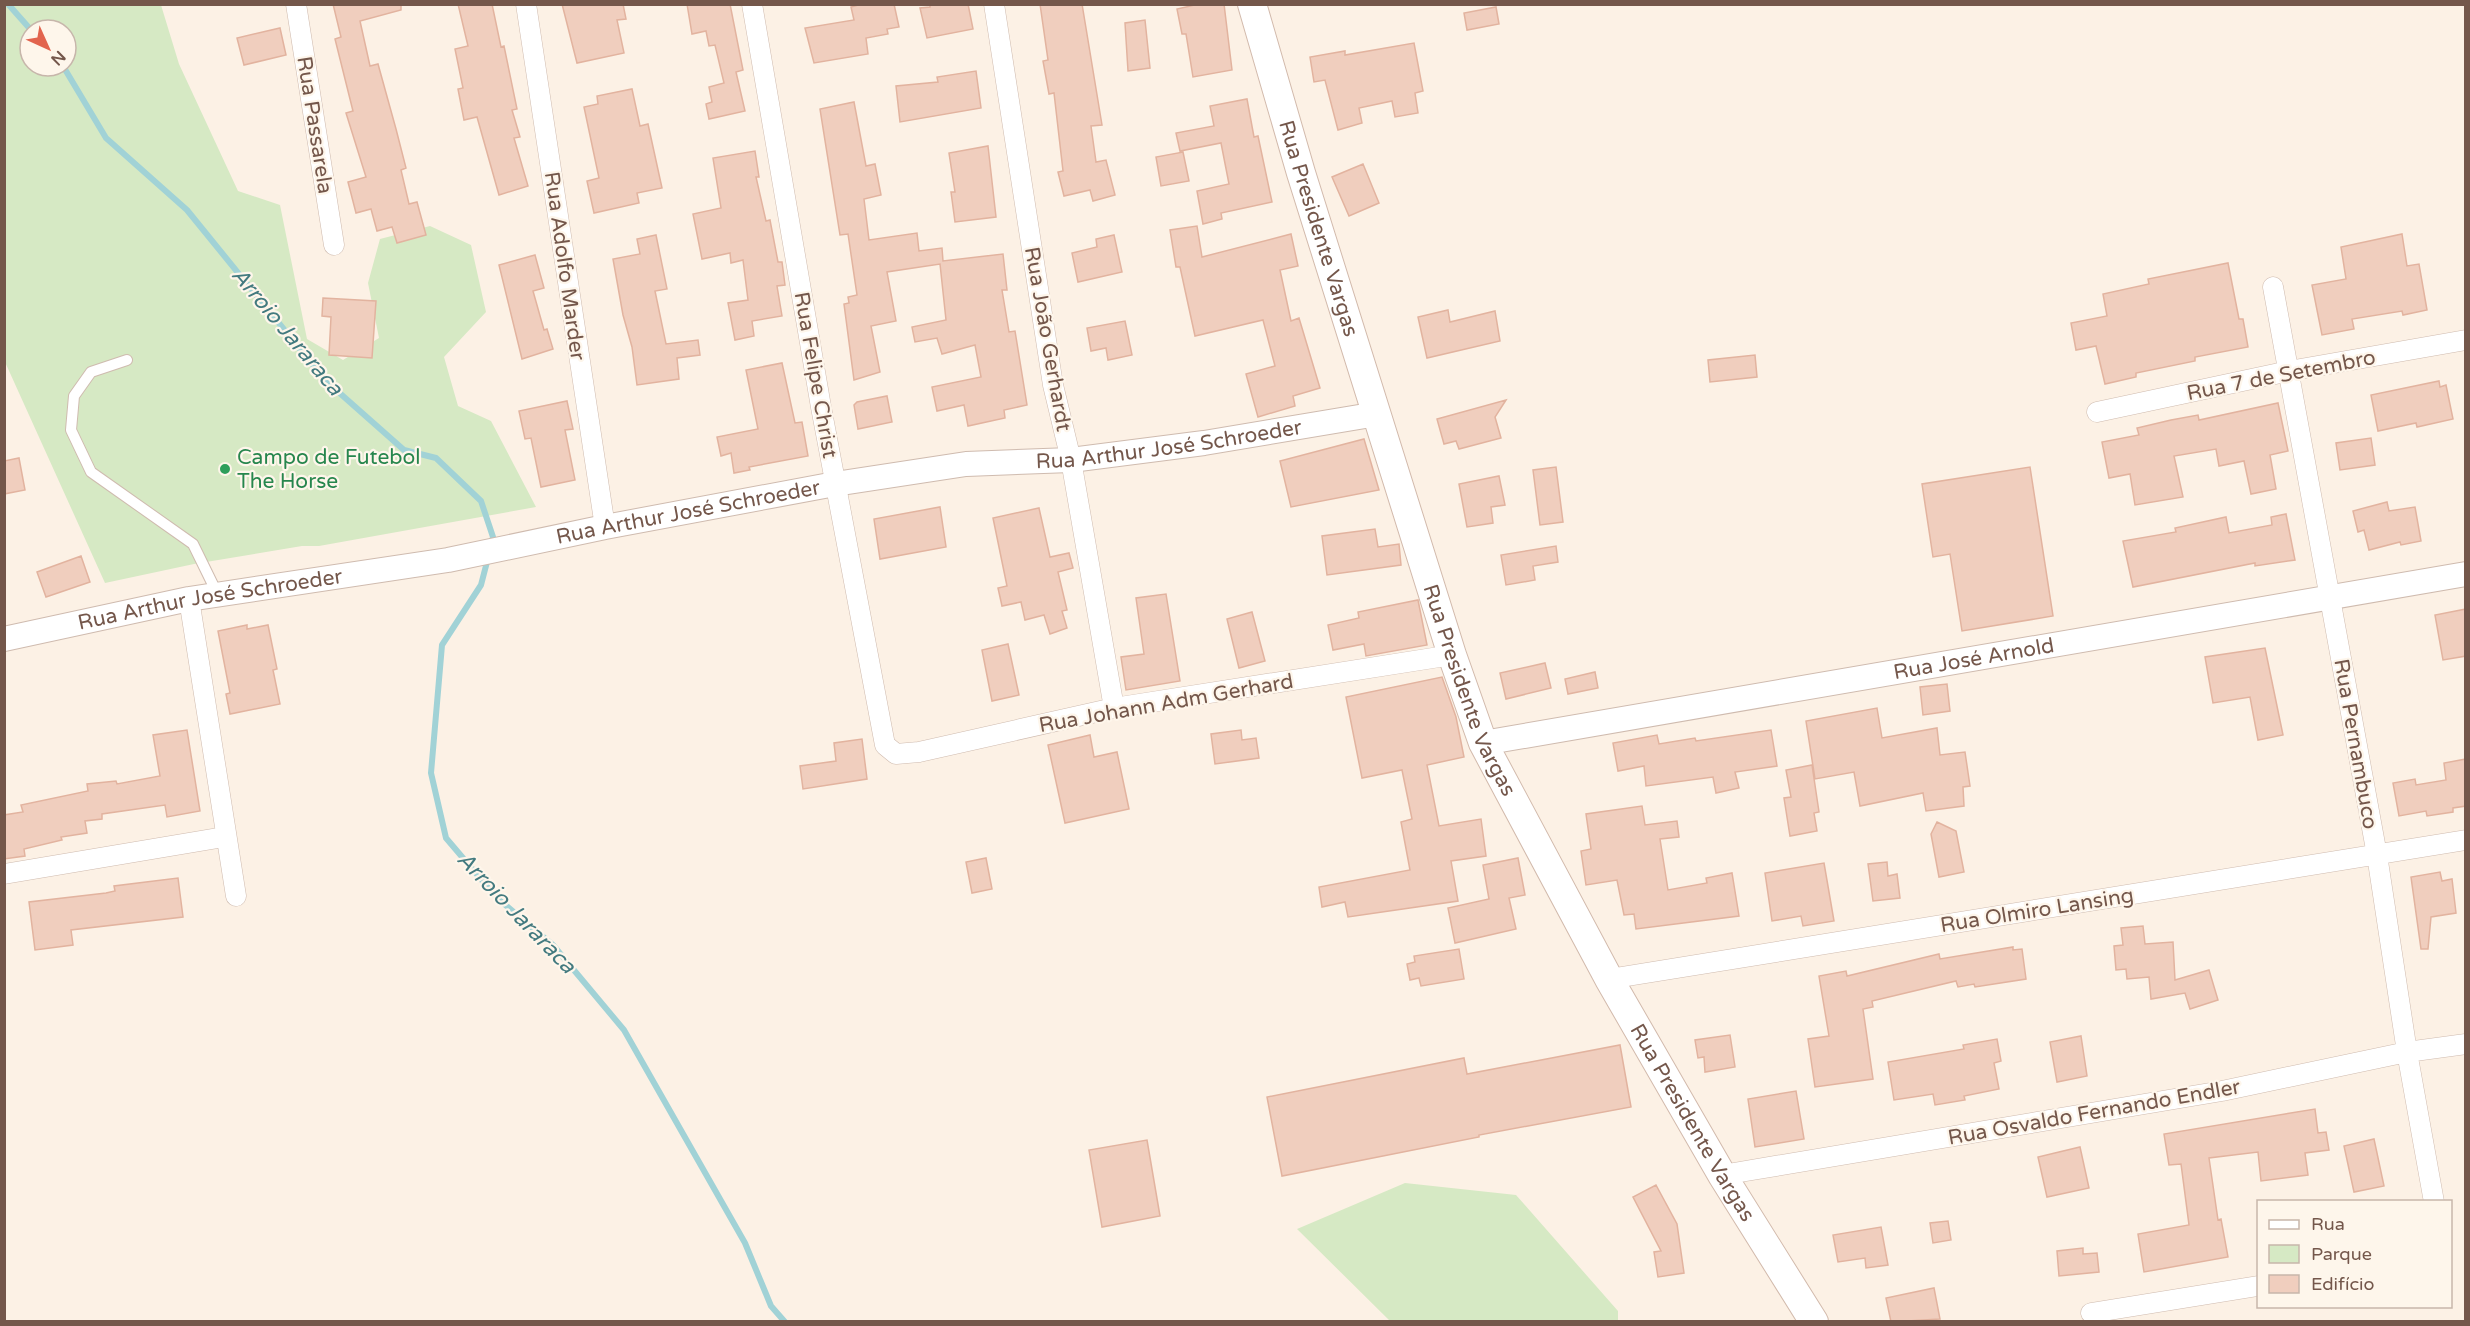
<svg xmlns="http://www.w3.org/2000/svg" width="2470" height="1326" viewBox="0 0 2470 1326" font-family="'Varela Round',sans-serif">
	<rect width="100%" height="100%" fill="#fcf1e5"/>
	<!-- green -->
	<path fill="#d6e9c4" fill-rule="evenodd" d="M4 5H161L179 64 238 191 280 205 307 339 343 360 379 338 368 283 380 239 430 226 471 245 486 312 444 357 458 406 491 421 536 507 319 546H302L194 564 105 583 5 362ZM30 30H66V66H30Z
		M1405 1183 1516 1195 1618 1311V1321H1390L1297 1229Z"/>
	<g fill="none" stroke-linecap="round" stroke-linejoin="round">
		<!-- stream -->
		<path stroke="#a1d2d6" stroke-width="6" d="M8 4 31 30
			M63 66 106 138 187 210 326 381 404 450 436 458 481 501 493 537 491 546
			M488 558 481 585 442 645 431 773 446 838 497 898 553 945 624 1030 745 1243 771 1306 785 1322"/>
	</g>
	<!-- building -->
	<path fill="#f0cebe" stroke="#e2b39f" stroke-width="1.5" d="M333 4H401V10L360 21 370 66 378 64 396 129 406 168 401 170 409 204 417 202 426 235 397 243 392 227 377 231 371 209 356 213 348 182 366 177 346 113 353 111 335 39 341 37Z
		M458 4H492L501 47 504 46 517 109 512 110 520 137 514 138 528 186 499 195 477 117 464 120 458 89 463 88 455 49 468 46Z
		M562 4H623L626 19 617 20 624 53 577 63Z
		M687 4H730L743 70 736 72 745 111 709 119 706 104 712 102 709 87 724 83 715 45 709 46 706 31 692 34Z
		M862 4H894L899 27 887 29 888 34 866 38 868 54 814 63 805 28 854 20 851 7Z
		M930 4H968L973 29 927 38 920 8 930 7Z
		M1040 4H1082L1102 125 1091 126 1096 162 1106 160 1115 195 1093 201 1090 190 1064 196 1058 172 1063 171 1054 93 1049 94 1043 61 1048 60Z
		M1199 4H1224L1232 70 1193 77 1186 34H1182L1177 9Z
		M1496 7 1499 24 1467 30 1464 13Z
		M1145 20 1150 68 1128 71 1125 23Z
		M280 28 286 55 244 65 237 38Z
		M1414 43 1423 91 1415 93 1418 113 1395 117 1392 101 1359 108 1362 123 1338 130 1325 80 1314 82 1310 57 1345 51V55Z
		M976 71 981 108 900 122 896 86 938 82 937 77Z
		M632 89 640 126 648 124 662 188 637 193 639 203 594 213 587 181 599 178 584 107 598 104 597 96Z
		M1247 99 1254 137 1258 136 1272 202 1221 213 1222 219 1203 224 1197 191 1229 184 1221 143 1180 151 1176 133 1214 126 1210 106Z
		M854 102 866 166 875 164 881 195 864 199 869 240 917 233 919 251 942 248 943 261 1003 254 1007 290H1002L1009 332 1015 331 1027 405 1004 410 1005 418 968 426 964 405 937 411 932 387 981 377 975 345 942 354 937 338 915 342 912 327 946 320 940 264 887 272 896 321 871 326 880 372 854 380 844 304 849 303 848 297 857 295 848 234 840 235 820 109Z
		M988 146 996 217 955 222 951 192H955L949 153Z
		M755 151 759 177H756L766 221 770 220 778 262H782L785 285 777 286 782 316 752 321 754 336 735 340 728 303 748 300 743 260 731 263 730 253 702 259 693 214 721 208 713 158Z
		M1183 152 1189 181 1161 186 1156 157Z
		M1363 164 1379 203 1349 216 1332 177Z
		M1197 226 1202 257 1291 234 1298 266 1280 270 1291 321 1299 318 1320 388 1293 396 1295 406 1258 417 1246 374 1275 366 1263 320 1195 336 1180 267H1176L1170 230Z
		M2402 234 2407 266 2419 264 2427 310 2403 315 2402 311 2352 319 2354 329 2322 335 2312 285 2346 279 2341 247Z
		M656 235 667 289 655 291 666 344 698 340 700 355 677 358 679 379 637 385 632 347 623 315 613 259 640 254 637 239Z
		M1114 235 1122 272 1078 282 1072 253 1097 247 1096 239Z
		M535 255 544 288 533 291 544 330 547 329 553 349 522 359 499 265Z
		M2228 263 2239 319H2243L2248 347 2195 357V361L2136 373V377L2105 384 2096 346 2076 350 2071 323 2107 316 2103 294 2149 284 2148 279Z
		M323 298 376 301 372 358 329 355 331 317 322 316Z
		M1448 310 1450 322 1495 311 1500 341 1427 358 1418 317Z
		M1125 321 1132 355 1108 360 1106 348 1091 351 1087 328Z
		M1755 355 1757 377 1710 382 1708 360Z
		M782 363 795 423 802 422 808 456 749 467 750 470 734 473 731 453 721 456 717 437 758 429 746 370Z
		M2439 381 2440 387 2446 385 2453 419 2417 427 2416 423 2378 431 2371 395Z
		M887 396 892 422 858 429 854 405 857 402Z
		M1506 400 1495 417 1501 438 1459 449 1456 441 1444 444 1437 419Z
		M567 401 573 429 565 430 575 480 541 487 531 438 525 439 519 411Z
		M2278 403 2288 451 2270 455 2276 489 2251 494 2244 461 2219 466 2216 449 2174 456 2183 497 2135 505 2130 474 2109 478 2102 442 2139 435 2137 428 2171 420 2198 415 2199 420Z
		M2371 438 2375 465 2340 470 2336 443Z
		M1364 439 1379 490 1291 507 1280 461Z
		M19 458 25 490 4 494V461Z
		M1556 467 1563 522 1540 525 1533 470Z
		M2030 467 2053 616 1962 631 1950 554 1933 557 1922 484Z
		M1499 476 1505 505 1491 507 1493 523 1467 527 1459 484Z
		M2387 502 2389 511 2415 507 2421 541 2401 545 2400 542 2369 550 2364 530 2358 532 2353 511Z
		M940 507 946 547 880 559 874 519Z
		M1039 508 1050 557 1069 553 1073 568 1058 572 1067 610 1062 611 1067 628 1050 634 1044 615 1025 620 1021 602 1002 606 998 588 1007 586 993 518Z
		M2286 514 2295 560 2255 566V563L2133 587 2123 541 2176 532 2175 528 2226 517 2229 533 2272 525 2271 517Z
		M1375 529 1378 547 1399 544 1401 565 1327 575 1322 536Z
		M1556 546 1558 562 1533 566 1535 580 1506 585 1501 555Z
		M81 556 90 582 46 597 37 572Z
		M1166 594 1180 681 1126 690 1121 657 1144 654 1136 598Z
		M1418 600 1427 645 1366 656 1364 644 1333 650 1328 625 1359 618 1358 612Z
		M2466 609V656L2443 660 2435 615Z
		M1252 612 1265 661 1239 668 1227 619Z
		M247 625V629L268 625 277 669 273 670 280 704 230 714 226 694 230 693 218 631Z
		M1008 644 1019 695 992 701 982 650Z
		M2265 648 2283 735 2258 740 2250 697 2213 703 2205 657Z
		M1545 663 1551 688 1506 699 1500 673Z
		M1595 672 1598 688 1568 694 1565 679Z
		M1442 677 1456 717 1464 757 1427 765 1439 826 1481 819 1486 856 1451 861 1458 901 1348 917 1345 902 1322 907 1319 887 1410 870 1401 822 1412 819 1402 770 1362 778 1346 697Z
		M1947 684 1950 711 1923 715 1920 687Z
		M1877 708 1882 738 1937 728 1940 755 1965 752 1970 786 1963 787 1964 806 1926 811 1923 793 1860 806 1854 772 1815 779 1806 721Z
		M187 730 200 811 167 817 165 805 102 814V819L85 821 87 833 61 837 62 840 24 849 25 856 4 859V815L23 812 21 805 88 791 87 784 116 781 117 784 160 776 153 735Z
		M1241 730 1242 740 1256 738 1259 758 1215 764 1211 734Z
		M1771 730 1777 766 1735 772 1739 788 1716 793 1713 777 1646 786 1644 766 1618 771 1613 743 1657 735 1659 744 1695 738 1696 741Z
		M1090 735 1094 757 1117 752 1129 809 1065 823 1048 745Z
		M862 739 867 779 803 789 800 766 836 761 834 743Z
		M2466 759V806L2453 808V812L2427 816 2426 811 2399 816 2393 783 2415 779 2416 785 2446 780 2444 763Z
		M1812 765 1819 812 1814 813 1817 831 1790 836 1784 798 1791 797 1786 770Z
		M1642 806 1645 825 1677 821 1679 837 1660 839 1668 890 1707 883 1706 878 1732 873 1739 916 1636 929 1634 914 1624 915 1617 880 1586 885 1581 851 1591 849 1586 814Z
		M1937 822 1956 831 1964 872 1939 877 1931 834Z
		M986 858 992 889 972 893 966 862Z
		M1518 858 1525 895 1509 898 1516 929 1455 943 1448 908 1489 899 1483 865Z
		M1887 862 1888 876 1897 874 1900 898 1873 901 1868 864Z
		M1824 863 1834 921 1803 926 1801 916 1772 921 1765 873Z
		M2440 872 2442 881 2452 879 2456 913 2431 917 2428 949H2421L2411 877Z
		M178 878 183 917 71 930 73 945 35 950 29 902 106 893 115 891 114 886Z
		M2143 926 2145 944 2173 942 2175 980 2209 970 2218 1000 2190 1009 2185 993 2151 999 2149 977 2127 979 2126 969 2116 970 2114 946 2123 945 2121 928Z
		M2013 947V950L2022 949 2026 979 1975 987 1974 984 1958 987 1956 981 1872 1001 1873 1007 1863 1009 1873 1079 1815 1087 1808 1039 1829 1036 1819 976 1846 971 1847 976 1939 954 1940 959Z
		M1459 949 1464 979 1421 986 1419 978 1410 980 1407 964 1415 962 1414 956Z
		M1730 1035 1735 1067 1705 1072 1704 1057 1698 1058 1695 1040Z
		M2081 1036 2087 1076 2057 1082 2050 1042Z
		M1997 1039 2001 1061 1994 1063 1999 1089 1964 1096 1965 1100 1935 1105 1933 1094 1894 1100 1888 1062 1964 1049 1963 1045Z
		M1620 1045 1631 1107 1479 1135V1137L1282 1176 1267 1097 1464 1058 1467 1074Z
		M1796 1091 1804 1139 1755 1147 1748 1099Z
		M2315 1109 2318 1133 2326 1132 2329 1150 2305 1153 2308 1175 2261 1181 2258 1152 2209 1158 2218 1220 2221 1219 2228 1257 2144 1272 2138 1234 2189 1225 2181 1164 2169 1165 2164 1134Z
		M2374 1139 2384 1186 2354 1192 2344 1146Z
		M1147 1140 1160 1216 1102 1227 1089 1150Z
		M2080 1147 2089 1188 2047 1197 2038 1157Z
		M1656 1185 1677 1224 1684 1273 1658 1277 1654 1252 1661 1251 1633 1197Z
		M1948 1221 1951 1240 1933 1243 1930 1223Z
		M1881 1227 1888 1265 1866 1268 1865 1258 1838 1262 1833 1235Z
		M2083 1248V1254L2097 1253 2099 1272 2059 1276 2057 1251Z
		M1934 1288 1940 1319 1891 1322 1886 1298Z"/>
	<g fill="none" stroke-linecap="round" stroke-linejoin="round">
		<!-- service casing -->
		<g stroke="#cfbbaf" stroke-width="12">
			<path id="service" d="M127 360 91 372 74 396 71 430 91 472 193 544 218 595"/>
		</g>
		<!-- minor casing -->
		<g stroke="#cfbbaf" stroke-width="21">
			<path id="minor" d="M296 4 334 245
				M526 4 605 527
				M752 4 821 407 885 745 896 754 919 752 1114 708 1452 655
				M994 4 1053 385 1071 460 1114 708
				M2273 287 2377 855 2407 1052 2434 1202
				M2097 412 2289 371 2466 340
				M189 599 236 896
				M4 874 224 837
				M1609 979 2466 840
				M1722 1175 2222 1091 2407 1052 2466 1044
				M2091 1313 2258 1286"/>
		</g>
		<!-- tertiary casing -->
		<g stroke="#cfbbaf" stroke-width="26">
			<g id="tertiary">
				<path id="s1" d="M4 639 189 599 448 560 605 527 835 484 966 464 1071 460 1204 443 1377 414"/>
				<path id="s2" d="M1483 743 2466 574"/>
			</g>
		</g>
		<!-- secondary casing -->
		<g stroke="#d2baac" stroke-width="30">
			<g id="secondary">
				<path id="s3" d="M1252 4 1301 173 1452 655 1483 743 1609 979 1722 1175 1814 1322"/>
			</g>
		</g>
		<!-- service -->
		<use href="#service" stroke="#fff" stroke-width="10"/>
		<!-- minor -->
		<use href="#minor" stroke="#fff" stroke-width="20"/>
		<!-- tertiary -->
		<use href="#tertiary" stroke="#fff" stroke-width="24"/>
		<!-- secondary -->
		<use href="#secondary" stroke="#fff" stroke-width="28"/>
	</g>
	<!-- markers -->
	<circle fill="#2e9e5b" stroke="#fef6eb" stroke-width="2" cx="225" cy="469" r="6"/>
	<g text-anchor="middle" stroke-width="4.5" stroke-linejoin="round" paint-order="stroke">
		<!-- street labels -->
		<g font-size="21" fill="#74574b" stroke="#fef6eb">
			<text transform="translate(315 125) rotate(81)" y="7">Rua Passarela</text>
			<text dy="7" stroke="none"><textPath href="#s3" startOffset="234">Rua Presidente Vargas</textPath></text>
			<text transform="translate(565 266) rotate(82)" y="7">Rua Adolfo Marder</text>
			<text transform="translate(1048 339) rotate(80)" y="7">Rua João Gerhardt</text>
			<text transform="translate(816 375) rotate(80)" y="7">Rua Felipe Christ</text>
			<text transform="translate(2281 375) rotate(-11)" y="7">Rua 7 de Setembro</text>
			<text dy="7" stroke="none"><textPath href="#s1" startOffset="1182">Rua Arthur José Schroeder</textPath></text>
			<text dy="7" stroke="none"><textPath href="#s1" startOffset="696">Rua Arthur José Schroeder</textPath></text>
			<text dy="7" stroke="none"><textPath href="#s1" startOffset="210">Rua Arthur José Schroeder</textPath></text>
			<text dy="7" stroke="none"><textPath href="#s2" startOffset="498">Rua José Arnold</textPath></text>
			<text dy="7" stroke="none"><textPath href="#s3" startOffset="720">Rua Presidente Vargas</textPath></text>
			<text transform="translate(1166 703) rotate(-10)" y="7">Rua Johann Adm Gerhard</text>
			<text transform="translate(2356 744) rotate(80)" y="7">Rua Pernambuco</text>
			<text transform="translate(2037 910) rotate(-9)" y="7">Rua Olmiro Lansing</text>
			<text transform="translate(2094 1112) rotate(-10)" y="7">Rua Osvaldo Fernando Endler</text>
			<text dy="7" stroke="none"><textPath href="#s3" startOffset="1208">Rua Presidente Vargas</textPath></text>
		</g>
		<!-- leisure labels -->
		<g font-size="21" fill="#27864d" stroke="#fef6eb" text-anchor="start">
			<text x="237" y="464">Campo de Futebol<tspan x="237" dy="24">The Horse</tspan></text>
		</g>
		<!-- water labels -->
		<g font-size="22" font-style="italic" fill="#437a7f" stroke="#fef6eb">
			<text transform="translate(288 331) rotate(50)" y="8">Arroio Jararaca</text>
			<text transform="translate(517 912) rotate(46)" y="8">Arroio Jararaca</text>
		</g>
	</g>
	<!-- border -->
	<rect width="2470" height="1326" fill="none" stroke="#74574b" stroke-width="12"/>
	<!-- legend -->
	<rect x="2257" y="1200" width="195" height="108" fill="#fef6eb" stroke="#c7b6ab" stroke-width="1.5"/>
	<rect x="2269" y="1220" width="30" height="9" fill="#ffffff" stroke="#c7b6ab" stroke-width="1.5"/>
	<text x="2311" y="1230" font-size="18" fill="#74574b">Rua</text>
	<rect x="2269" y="1245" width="30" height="18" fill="#d6e9c4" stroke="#c7b6ab" stroke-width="1.5"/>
	<text x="2311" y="1260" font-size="18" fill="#74574b">Parque</text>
	<rect x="2269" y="1275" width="30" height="18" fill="#f0cebe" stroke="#c7b6ab" stroke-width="1.5"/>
	<text x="2311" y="1290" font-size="18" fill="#74574b">Edifício</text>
	<!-- north arrow -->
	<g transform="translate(48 48) rotate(135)"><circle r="28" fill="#fef6eb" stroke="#c7b6ab" stroke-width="1.5"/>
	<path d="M0-4.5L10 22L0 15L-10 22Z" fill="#e2644e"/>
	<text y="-9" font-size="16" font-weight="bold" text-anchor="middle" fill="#74574b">N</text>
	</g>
</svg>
